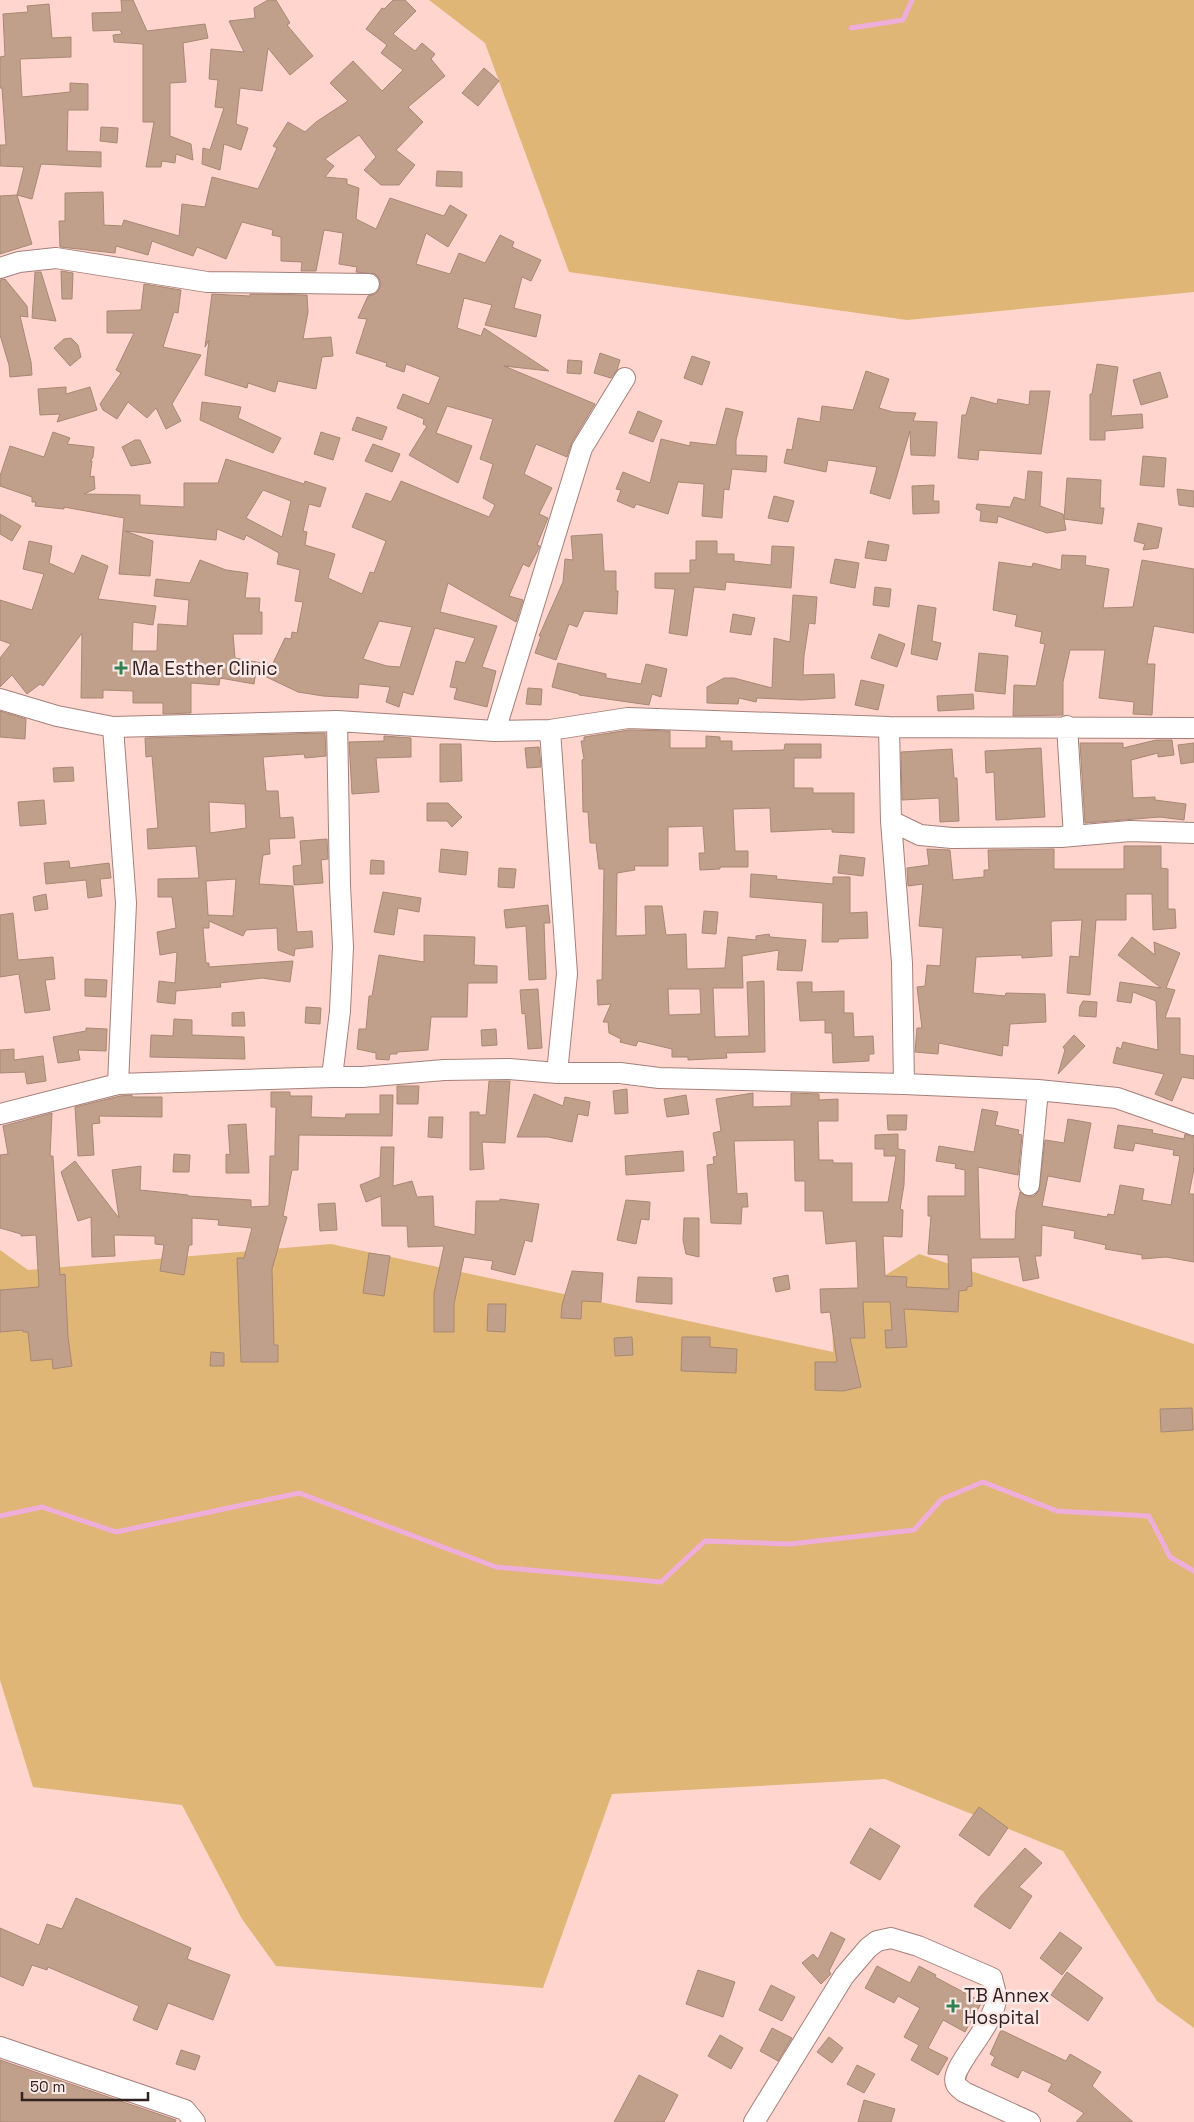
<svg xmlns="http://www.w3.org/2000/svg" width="1194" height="2122" viewBox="0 0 1194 2122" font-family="'Space Grotesk',sans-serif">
	<rect width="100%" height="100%" fill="#ffd5ce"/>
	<!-- green -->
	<path fill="#dfb675" d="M429 0H1194V292L907 320 569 272 485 43Z
		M331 1244 833 1352 832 1309 919 1254 1194 1344V2028L1157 2001 1063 1851 885 1779 612 1794 543 1988 276 1966 242 1919 182 1805 33 1787 0 1680V1250L28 1270Z"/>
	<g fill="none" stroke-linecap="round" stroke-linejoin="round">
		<!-- stream -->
		<path stroke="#efadda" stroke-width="5" d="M851 28 903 20 912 0
			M0 1516 42 1507 116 1532 299 1493 496 1567 661 1582 705 1541 790 1544 914 1530 942 1499 983 1482 1057 1511 1149 1516 1170 1557 1194 1571"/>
	</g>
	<!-- building -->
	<path fill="#c09f8b" stroke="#a88875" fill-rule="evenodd" d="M121 0H133L147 31 205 24 208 38 183 43 186 82 170 83V136L191 144 193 160 176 154 175 163 162 161 161 167H146L154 122H143V44L114 42 113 35 122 34 120 30 93 31 92 13 122 12Z
		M268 0H276L290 23 287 25 313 56 290 75 268 48 262 91 240 88 236 124 248 128 241 150 224 144 220 170 202 164 203 148 210 150 224 108 215 107 218 80 209 79 211 49 244 52 229 21 255 18 254 8Z
		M393 0H405L416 11 393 34 415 51 422 43 435 54 431 59 445 76 408 107 423 122 396 150 415 165 399 185H381L364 170 376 157 359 135 325 159 334 166 325 177 347 179V184L359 188 356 219 376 229 390 198 444 216 450 205 467 215 448 247 426 233 416 264 450 274 459 253 485 263 500 235 514 242 512 247 541 260 531 281 522 277 514 308 541 315 536 337 485 325 492 305 464 298 457 328 481 336 484 328 549 371 504 366 595 404 572 442 567 457 536 444 524 474 552 488 539 514 548 518 537 545 540 546 538 550 529 567 523 564 509 596 523 600 516 622 448 583 440 612 497 626 482 667 496 671 487 707 454 699 457 688 450 687 456 661 465 663 475 638 435 628 413 695 403 692 399 707 386 702 390 687 359 684 358 698 323 696 298 692 256 672 254 684 220 678 219 685 191 683V713L163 714V703H133V691L103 690V698H81L82 633 43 686 40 684 27 694 12 675 0 687V658L11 644 0 640V600L32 610 44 574 23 569 29 541 52 546 49 563 74 574 82 555 108 566 98 599 156 606 153 625 133 622 132 651H157L158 624 187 626 189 600 154 596 156 579 190 583 200 560 226 570 248 573 245 598H260L259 612H262V634H233L235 658 272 665 285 638 291 639 292 632 297 633 303 602 295 601 300 570 277 564 279 553 246 535 244 540 217 529 216 540 125 531 153 541 150 576 119 574 124 518 64 507V509L35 506 36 502H32V497L0 486V476L10 446 44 457 53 432 70 438 67 444 94 447 93 457 90 462 92 461 90 477 94 476 95 489 84 494 140 495V505L184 507V483H218L226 459 304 484 305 481 326 488 320 507 309 504 303 531 307 532 305 545 335 554 328 578 362 594 370 572 374 573 386 541 352 527 366 493 391 502 401 481 489 517 495 505 483 498 493 464 480 459 493 419 447 406 436 433 472 446 458 483 409 455 427 426 423 424 424 419 397 408 403 394 429 404 440 377 406 364 404 372 386 366 387 363 356 353 367 319 358 318 368 296 375 294 379 290 381 284 379 278 375 274 356 272 357 267 339 264 343 233 324 230 316 271H301L302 262 281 261V237L272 235 273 230 242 222 226 259 197 247 193 256 152 241 148 255 116 246 115 253 60 247 59 221H65V193L103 192 104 225 122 226 124 220 179 236 182 204 205 207 212 177 258 189 277 148 273 146 288 122 305 132 316 122 348 101 330 83 353 61 382 91 403 70 381 53 387 45 366 29 382 8 384 9ZM263 490 291 501 282 537 246 518ZM379 621 412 627 400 667 387 666 363 659Z
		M49 4 52 38 71 37V57L20 59 22 97 70 92V83L88 84V110H68L67 151 101 152V167L41 164 32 199 17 195 32 244 0 254V196L17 195 24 167 0 166V145H6L2 88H0V57L5 56 3 14 28 12 27 6Z
		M484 68 499 81 478 106 462 93Z
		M101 127 118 128 117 143 100 141Z
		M437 171 462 172V187L436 186Z
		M61 271 73 273 72 299H62Z
		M35 272H41L56 321 32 318Z
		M5 279 27 306 28 317 20 316 31 362 32 375 10 377 9 365 0 335V280Z
		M144 284 181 290 178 313 174 312 163 347 201 355 172 404 181 421 166 429 156 408 147 418 128 402 117 419 103 410 100 404 121 373 116 370 134 333H107V311L141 310Z
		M212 294 250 296V294L307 295 308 312 303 339 331 337 333 356 322 357 316 389 278 381 275 392 248 383 247 388 205 375 209 340 205 347Z
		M71 338 78 345 81 357 70 366 54 348 64 339Z
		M600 353 620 360 617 370 611 378 594 373Z
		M692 356 710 362 702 385 684 378Z
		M568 360 582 361 581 374 567 373Z
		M1097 364 1118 367 1111 416 1142 414 1143 428 1105 431V440H1090V394H1092Z
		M866 371 889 379 879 408 893 412 916 413 913 421 937 422 935 456 911 455 910 431 890 499 870 493 877 467 828 460 826 472 784 463 787 449 792 450 798 418 820 422 822 406 853 410Z
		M1160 372 1168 397 1141 405 1133 380Z
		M66 387V394L90 387 97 410 57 422 60 414 40 415 38 389Z
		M1030 391H1050L1041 454 979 450 978 460 958 458 962 415H966L971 397 997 404 998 399 1029 405Z
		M202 402 241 407 238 418 281 438 273 453 200 420Z
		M726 408 743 412 736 440V455L767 456 766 472 732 469 729 490 724 489 722 518 702 516 704 484 678 482 668 514 636 504 634 508 617 501 621 490 616 489 623 472 650 483 661 439 690 446V442L716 445Z
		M638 411 662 421 653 442 629 433Z
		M357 417 387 427 382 440 352 430Z
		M321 432 340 438 333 460 314 454Z
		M135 440H140L151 463 131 466 122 447Z
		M373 444 400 454 392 472 365 461Z
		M1143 456 1166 458 1164 487 1140 485Z
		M1028 471 1042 472 1040 506 1063 514 1066 530 1047 533 998 516 997 523 980 521 981 511 976 509 977 504 1010 507 1014 497 1025 500Z
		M1067 478 1101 480 1100 508H1104L1102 524 1064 519Z
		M934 485 933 501H939V513L913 514 912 486Z
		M1177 489 1194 491V507L1179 505Z
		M774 496 794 501 788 522 768 518Z
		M0 514 21 526 12 541 0 534Z
		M1138 523 1162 528 1158 548 1143 550 1145 544 1134 541Z
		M602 534 604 571H616V591H618L617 614 584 611 577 627 569 624 556 660 535 653 541 636H539L563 582 565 559 573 560 571 536Z
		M696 541H717V554H734V561L771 565 772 546 794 547 791 588 726 582 725 590 694 587 687 636 669 633 675 589 655 588V573H690V560H696Z
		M868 541 889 545 886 561 865 558Z
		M1062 555 1086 556 1085 565 1109 569 1103 608 1133 607 1142 560 1194 569V633L1154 626 1147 664H1155L1152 715 1133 714 1134 702 1099 698 1105 650H1070L1063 682V715L1013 716 1014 685 1036 686 1045 644 1040 643 1042 632 1015 626 1017 615 993 610 999 562 1032 567 1033 563 1061 570Z
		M835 559 859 563 855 588 830 583Z
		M875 587 891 589 889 607 873 605Z
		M793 595 817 597 815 624 809 623 804 656 803 675 834 674 835 698 802 700 757 698 756 702 739 698 738 704 707 703V687L724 678H734L772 688 774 638 790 642Z
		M918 605 936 608 932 641 941 643 937 660 911 654Z
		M733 614 755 618 751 635 730 632Z
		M879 634 905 644 897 667 871 658Z
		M979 653 1008 656 1005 694 975 691Z
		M558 663 606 674V678L641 684 646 664 667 669 661 697 652 694 649 705 579 695V694L552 687Z
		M861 680 884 685 878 710 855 705Z
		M528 688 542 689 541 705 526 704Z
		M973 694 974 709 938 711 937 696Z
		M0 711 26 719 25 739 0 737Z
		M629 730 670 731V748H706V736L720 737V741H732V751L784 750 785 744H821V758H794V788H813V793H854V833L832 832V829L771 832 770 808 733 809 735 851H748V867H720V869L700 870 699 853H705L703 826 668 827V866H634L635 870 617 873 616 936 646 935 645 906H662L666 935 686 934 687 969 725 968 728 937 756 940V936L769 934 770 937 806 940 802 971 777 970 779 950 742 956 743 988H713L715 1037 749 1036 747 982 764 981 765 1052 726 1053 727 1058 688 1060V1057H672V1049L638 1041 636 1046 620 1042 621 1039 609 1033 608 1022H603L611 1004 598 1005 597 980H602L604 869H599L596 843H590L588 812H583L582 760 584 759 581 741H584V737ZM668 989H700L701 1014 669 1015Z
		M325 733 326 756 305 758 304 754 263 757 266 791H278L280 818 293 817 295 838 269 839 270 854 263 855 259 884 293 886 297 932 312 931 313 947 295 949 294 956 278 950 277 928 246 930 243 936 209 921V928H203L206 963H209V967L293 961 290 982 262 978 220 983 221 987 176 991 175 1004 157 1002 159 981 175 983 177 952 160 955 157 932 176 928 172 897H158V879L199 878 196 846 148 849 147 829 158 828 152 756 146 757 145 738ZM209 802 245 804 246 828 210 833ZM236 879 233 916 208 915 206 881Z
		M384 736 411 738V757L376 758 379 792 352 794 349 742 384 741Z
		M1156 740H1172L1174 755 1158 757V753L1131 760 1133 798 1155 797V800L1186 804 1184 820 1160 817 1085 823 1080 743H1123V748Z
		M1194 743V762L1181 764 1178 745Z
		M440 744H461L462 781 440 782Z
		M539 747 541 767 527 768 525 748Z
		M1041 748 1045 817 996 820 994 772 986 773 985 751Z
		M952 749 954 778H957L959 821 940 822 939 798 902 800 901 752Z
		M73 767 74 781 54 782 53 768Z
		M44 800 46 824 20 826 18 802Z
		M427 803H448L462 817 452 827 447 821H427Z
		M327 839 328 859 321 860 323 883 294 885 293 866 302 865 300 841Z
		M1124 846H1161V868L1168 869V909H1175L1176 928 1153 930 1152 894H1126V920H1096L1090 995 1067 993 1070 956 1079 957 1082 920 1052 921 1051 923 1052 956 1022 958V955L976 957 973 993 1005 996 1006 993 1045 994 1046 1022 1010 1024 1008 1046 1003 1045 1002 1056 939 1043 938 1054 915 1052 917 1028H922L917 987 925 986 927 965 940 966 943 928 919 926 923 884 908 886 907 868 929 865 927 849 950 850 953 880 984 877V870H989L988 850 1054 849V869H1124Z
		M441 849 468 852 466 875 439 872Z
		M840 855 865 858 863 876 838 873Z
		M371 860 384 861V874H370Z
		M69 861 70 868 109 863 111 878 100 879 102 896 88 898 86 880 46 884 44 863Z
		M499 868 516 869 514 888 498 887Z
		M751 874 777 876 776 879 833 884V877H850V913L867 912 868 938 839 939 838 942H822L823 903 750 897Z
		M383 892 421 898 419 912 398 908 394 935 374 932Z
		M46 894 48 909 35 911 33 897Z
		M548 905 550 923H544L546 979 529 980 526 926 506 928 504 910Z
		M704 911 718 912 716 934 702 933Z
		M13 913 18 960 53 957 55 979 45 980 50 1010 25 1013 19 974 0 977V915Z
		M424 935 475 937 474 965 497 966V983H468L467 1017H431L428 1050 397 1052V1054H390L389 1060 376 1059V1053L357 1049 359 1029H366L369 996H372L379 955 424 962Z
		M1132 937 1155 955 1154 942 1180 953 1166 988 1175 990 1165 1018H1180V1054L1194 1056V1079L1182 1077 1172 1101 1155 1094 1164 1074 1113 1063 1117 1047 1121 1049 1123 1042 1158 1050 1156 1001 1133 992 1131 1003 1117 1001 1120 982 1161 988 1118 955Z
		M85 979 107 980 106 997 85 996Z
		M797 982H812V992L844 991V1013H853L854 1037 873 1036 874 1054H869V1061L833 1063 832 1033H825V1020L800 1021Z
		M538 989 542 1048 528 1049 525 1013 522 1014 520 990Z
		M1083 1001 1097 1002 1096 1017 1079 1016 1080 1006Z
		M306 1007 321 1008 320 1024 305 1023Z
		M244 1012 245 1026H232V1013Z
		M174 1019 192 1020V1035L244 1037 245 1059 150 1057 151 1035 173 1036Z
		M86 1028 107 1029 106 1051 78 1050 80 1060 58 1063 53 1037 86 1031Z
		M496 1029 497 1045 482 1046 481 1030Z
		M1074 1035 1085 1046 1058 1074 1065 1050 1063 1047Z
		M14 1049V1060L43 1056 46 1081 27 1084 25 1072 0 1073V1050Z
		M489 1081H510L505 1143 482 1142 484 1169 470 1170V1112H479V1115H486Z
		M397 1086H419L418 1104H397Z
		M627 1089 628 1113 615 1114 613 1091Z
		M271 1092H290V1096H312L311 1117 345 1118 346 1114H380V1095H393L392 1136 299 1135 298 1170H292L283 1216 287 1217 272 1269 274 1345H278V1362H241L237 1258H244L252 1228 218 1225 219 1220 192 1218V1245H189L184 1275 160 1271 164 1245 155 1244V1236L114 1235 115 1256 92 1257 91 1217 78 1221 61 1172 75 1161 119 1218 112 1170 141 1166 140 1190 188 1195V1196L251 1200V1207L269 1206 270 1156H275V1148L276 1107H271Z
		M753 1093V1107L791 1106V1093L819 1094V1100L838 1099V1121H818L819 1160H833V1163H852V1202H888L896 1156H884V1149H875V1135L898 1134V1149L905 1150 904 1185 900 1209 903 1210 902 1237 883 1236 885 1276 907 1277 906 1287 949 1289 948 1255 928 1254 931 1216H928V1196H965V1170L955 1168 956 1164 936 1161 939 1146 974 1152 982 1109 998 1112 995 1125 1019 1130 1018 1134 1022 1135 1018 1175 978 1167 980 1239H1015L1016 1211 1020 1192 1028 1197 1034 1196 1039 1191 1045 1140 1064 1143 1068 1119 1091 1123 1080 1182 1048 1176 1042 1206 1107 1217 1108 1214 1114 1215 1120 1185 1144 1189 1142 1200 1171 1205 1180 1156 1173 1155 1174 1150 1135 1143 1133 1151 1114 1148 1118 1125 1153 1130 1152 1133 1184 1139 1185 1134 1194 1137V1169L1189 1194H1194V1262L1166 1257 1142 1259V1255L1105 1249 1106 1245 1074 1238 1075 1231 1042 1225 1041 1256H1035L1039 1278 1023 1281 1019 1257 971 1258 972 1286 967 1287V1290L959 1291 958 1312 904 1309 907 1347 886 1348 885 1330H892L890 1302H863L865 1338H850L861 1387 843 1391 815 1390V1362H837L830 1312 821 1313 820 1289 858 1288 856 1241 826 1244 823 1211H805V1181H795L794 1140 734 1141 737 1194 747 1193 748 1207H742L741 1224 711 1223 707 1165 714 1164 713 1157 717 1156 713 1133 721 1131 716 1099Z
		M534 1094 563 1106 565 1097 590 1102 588 1116 578 1114 572 1142 548 1137H517Z
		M132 1095V1097H162V1117L99 1116 100 1123 92 1124 94 1155 78 1156 75 1107 120 1096Z
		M686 1095 689 1114 667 1117 664 1099Z
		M52 1113 50 1156H53L60 1275 65 1274 68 1337 72 1366 53 1369 52 1359 31 1361 28 1332H23V1330L0 1332V1290L39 1287 36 1235 21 1236V1234L0 1228V1155L8 1154 3 1126Z
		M887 1115H907L906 1130H888Z
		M429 1117H443L442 1138 428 1137Z
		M246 1124 249 1173H226V1154L230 1155 228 1125Z
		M381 1147H394L393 1186 412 1181 417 1197 433 1196 434 1226 475 1235 476 1201H500V1199L539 1204 532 1242 525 1240 515 1275 491 1269 493 1261 464 1257 454 1304V1332H434V1293L444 1246 408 1247 407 1226H382L381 1196 366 1202 360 1185 380 1177Z
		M683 1151 684 1171 626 1175 625 1156Z
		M174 1154 190 1155 189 1172H173Z
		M626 1200 650 1202 649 1220 641 1219 636 1244 617 1240Z
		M335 1203 337 1230 320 1231 318 1204Z
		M684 1218H699V1257L686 1254 683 1240Z
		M369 1253 390 1256 384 1296 363 1293Z
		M572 1271 603 1273 601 1302 582 1301 581 1319 561 1318 562 1305Z
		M788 1275 790 1289 776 1292 773 1278Z
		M638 1277 672 1278V1304L636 1302Z
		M488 1304H506L505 1332 487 1331Z
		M632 1337 633 1355 615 1356 614 1338Z
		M682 1337H710V1347L737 1349 736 1373 681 1371Z
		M211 1352 224 1353V1366H210Z
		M1192 1408 1193 1430 1161 1432 1160 1409Z
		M979 1807 1008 1828 989 1856 959 1835Z
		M870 1828 900 1846 880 1880 850 1863Z
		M1025 1848 1042 1863 1019 1887 1032 1896 1010 1929 974 1906 981 1896Z
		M76 1898 191 1948 187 1959 230 1975 213 2020 168 2003 157 2030 133 2020 139 2006 48 1967 47 1970 32 1965 23 1986 0 1976V1928L39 1945 47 1924 62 1929Z
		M831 1932 845 1939 829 1971 831 1974 821 1984 802 1963 813 1954 818 1959Z
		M1060 1932 1082 1948 1062 1975 1040 1958Z
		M877 1966 910 1983 919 1966 936 1975 935 1977 982 2002 965 2032 943 2020 928 2048 948 2058 938 2075 911 2060 919 2045 904 2037 920 2008 898 1996 894 2003 865 1988Z
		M698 1970 735 1982 723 2017 686 2004Z
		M1067 1972 1103 1998 1088 2021 1051 1995Z
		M771 1985 795 1997 782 2021 759 2010Z
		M772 2028 792 2038 778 2061 760 2051Z
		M1001 2030 1066 2061 1070 2054 1101 2072 1092 2086 1133 2122H1076L1084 2113 1048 2091 1052 2084 1022 2070 1018 2078 991 2065 995 2057 990 2054Z
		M720 2035 743 2048 731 2069 708 2056Z
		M829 2037 843 2048 832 2063 817 2052Z
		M181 2050 200 2056 195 2070 176 2064Z
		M0 2060 176 2120 175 2122H0Z
		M857 2065 875 2074 864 2093 847 2084Z
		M639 2075 678 2095 664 2122H614Z
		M864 2100 895 2109 891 2122H858Z"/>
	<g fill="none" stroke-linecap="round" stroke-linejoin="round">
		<!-- minor casing -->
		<g stroke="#a6807a" stroke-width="22">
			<path id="minor" d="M0 268 19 262 56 258 207 282 369 284
				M0 699 57 716 113 727 337 721 495 731 550 730 628 718 889 727 1194 728
				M1067 726 1074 836
				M113 727 126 903 118 1084
				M889 727 891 821 902 963 904 1084
				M550 730 567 974 557 1073
				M495 731 582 448 625 378
				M891 821 920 835 952 838 1061 837 1130 831 1194 833
				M332 1077 340 1011 343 947 340 885 337 721
				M0 1114 118 1084 332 1077H362L444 1070 509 1069 557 1073H620L659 1078 904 1084 1038 1090 1117 1098 1194 1125
				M1029 1185 1038 1090
				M0 2047 185 2110 195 2122
				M754 2122 844 1976 868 1948 877 1941 891 1938 918 1946 992 1978C993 1984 996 1991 996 1997 997 2024 948 2068 956 2084 957 2087 962 2090 964 2092L1030 2122"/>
		</g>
		<!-- minor -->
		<use href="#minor" stroke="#fff" stroke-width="20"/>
	</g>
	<!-- markers -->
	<g fill="#338150" stroke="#fae9e6" stroke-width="2">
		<path d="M118.5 660.5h5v5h5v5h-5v5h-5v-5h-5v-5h5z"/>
		<path d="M950.5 1998.5h5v5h5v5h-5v5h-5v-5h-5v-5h5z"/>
	</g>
	<g text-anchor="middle" stroke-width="5" stroke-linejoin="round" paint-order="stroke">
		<!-- poi labels -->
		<g font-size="19" fill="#31221f" stroke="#fae9e6" text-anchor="start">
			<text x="132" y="675">Ma Esther Clinic</text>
			<text x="964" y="2002">TB Annex<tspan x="964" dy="22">Hospital</tspan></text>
		</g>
	</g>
	<!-- scale -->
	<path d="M22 2092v8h126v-8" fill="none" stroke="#31221f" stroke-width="2.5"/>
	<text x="30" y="2092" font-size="15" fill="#31221f" stroke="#fae9e6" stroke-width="4" paint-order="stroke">50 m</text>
</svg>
